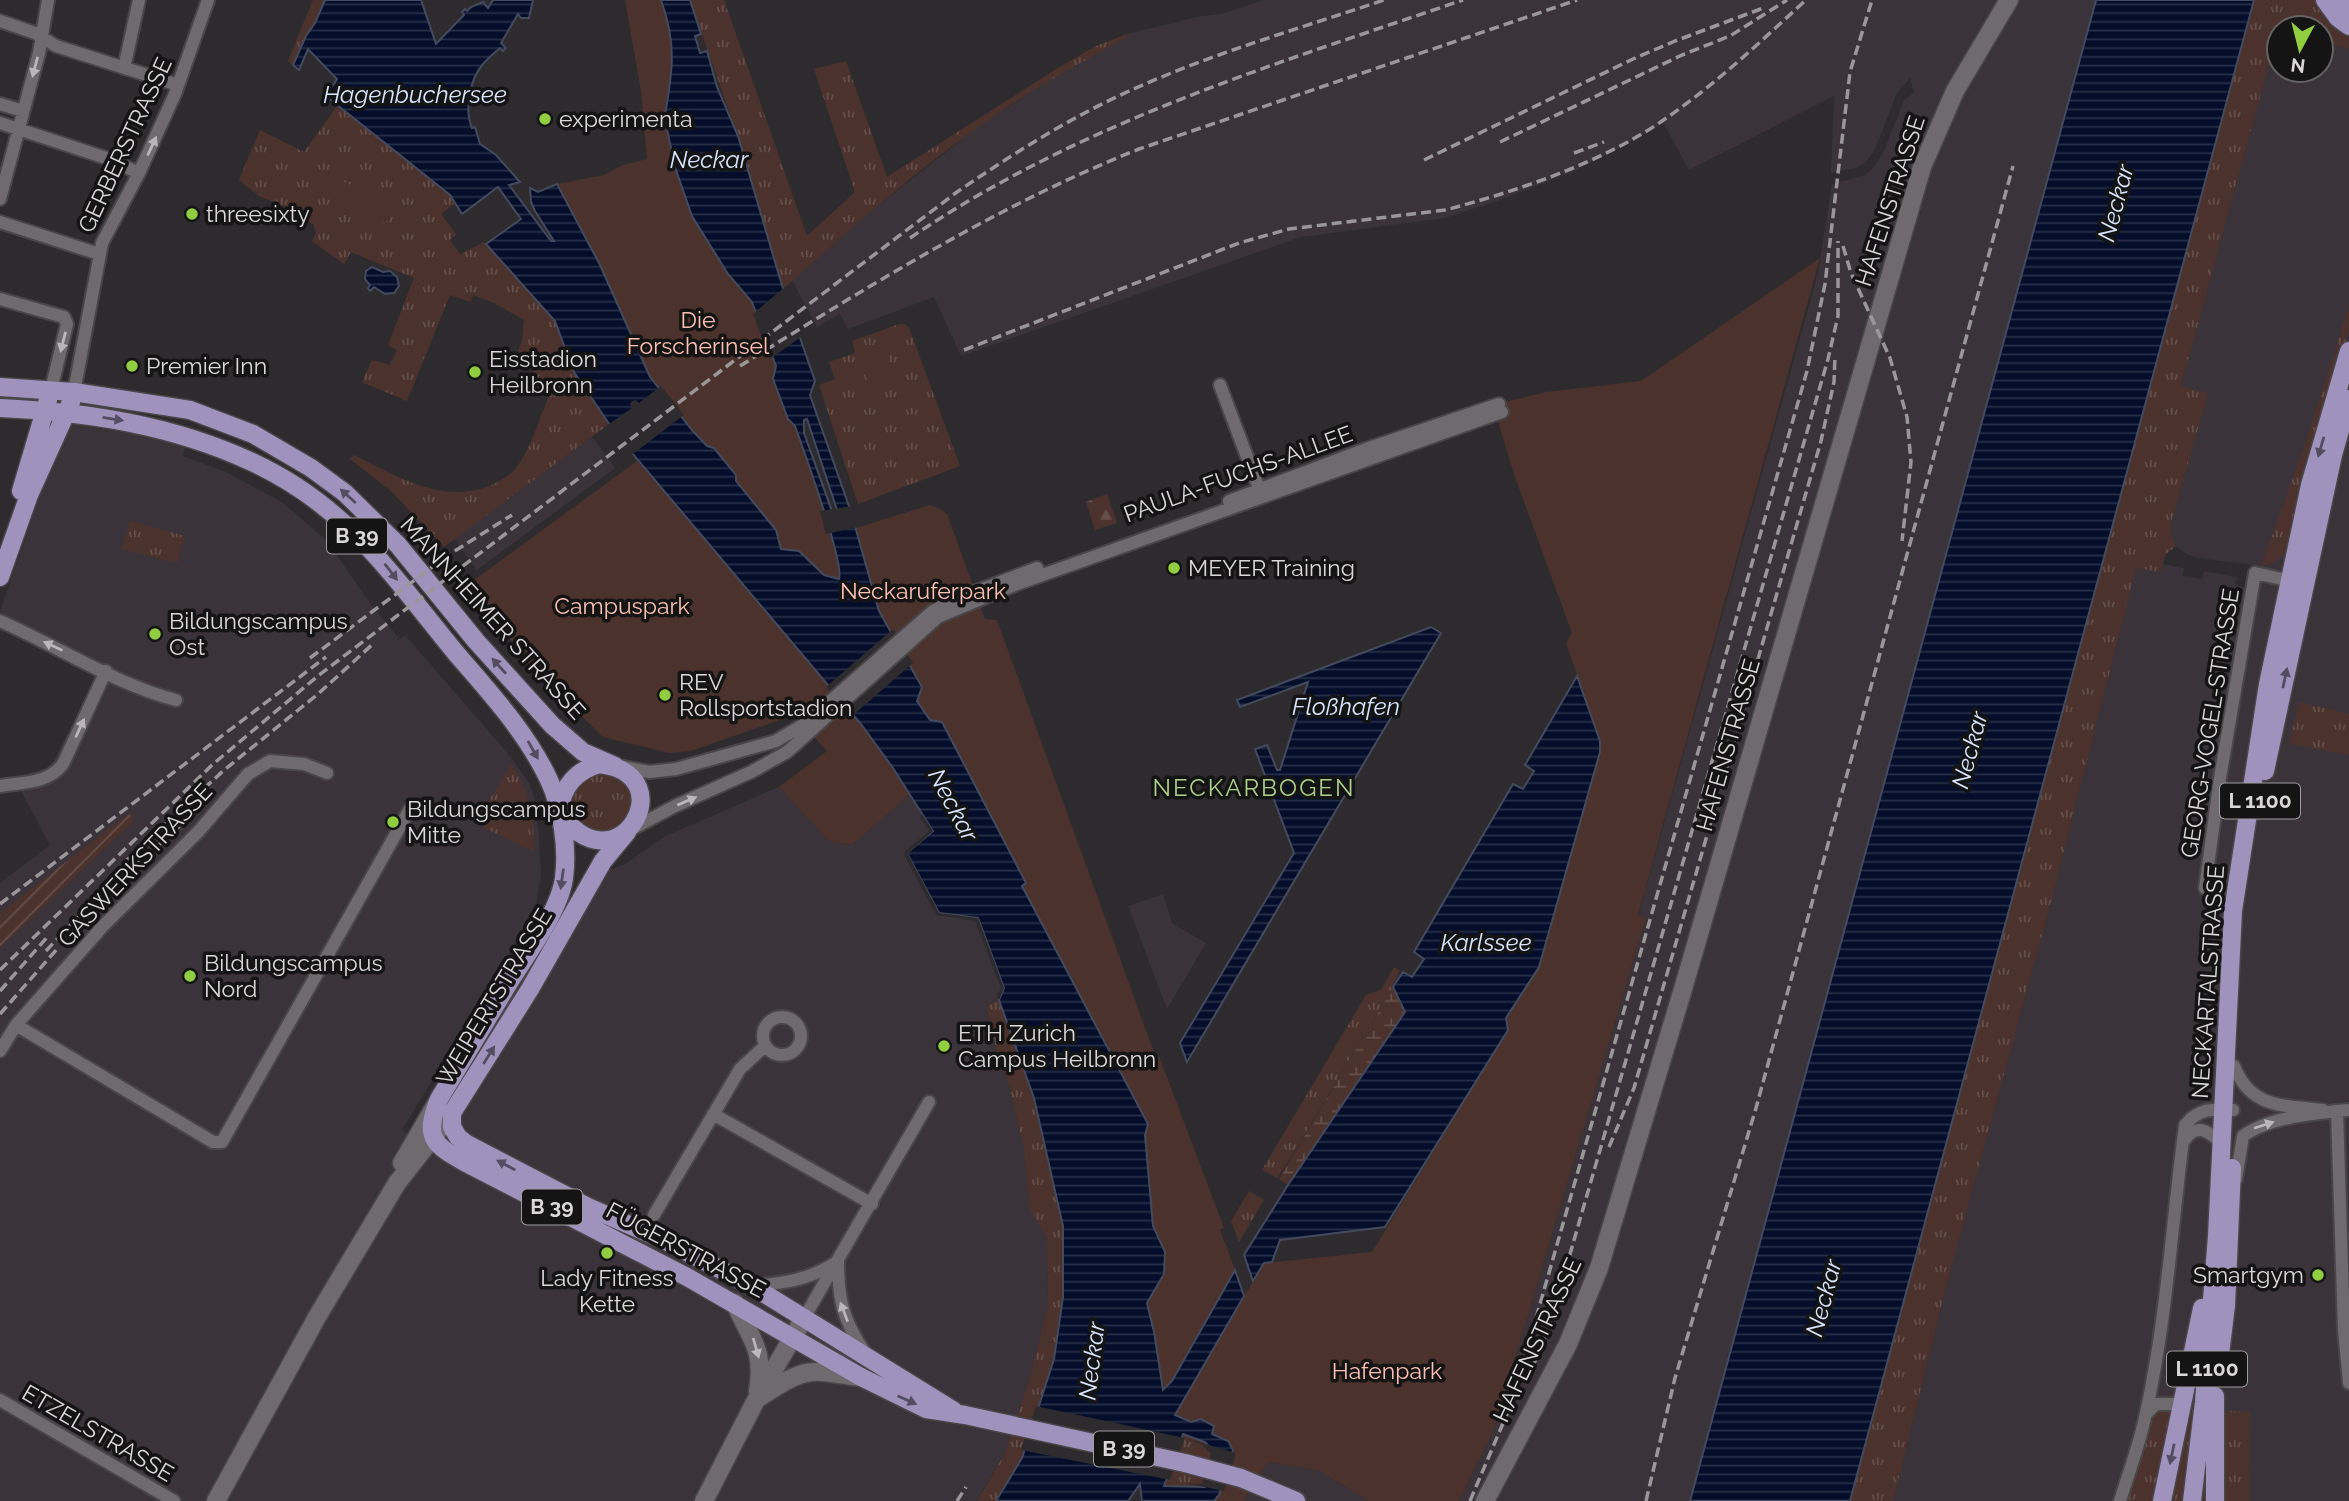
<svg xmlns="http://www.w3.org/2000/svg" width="2349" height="1501" viewBox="0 0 2349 1501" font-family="Raleway,sans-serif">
	<defs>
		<pattern id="grass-tufts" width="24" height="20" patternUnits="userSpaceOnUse" patternTransform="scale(1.75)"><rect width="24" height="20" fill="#4c322c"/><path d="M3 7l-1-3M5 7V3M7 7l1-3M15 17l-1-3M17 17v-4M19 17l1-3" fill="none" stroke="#654f4a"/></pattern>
		<pattern id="forest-firs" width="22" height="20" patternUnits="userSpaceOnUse" patternTransform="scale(1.75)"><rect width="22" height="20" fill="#4c322c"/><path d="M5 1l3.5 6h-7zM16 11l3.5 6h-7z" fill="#654f4a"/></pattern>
		<pattern id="wetland-marsh" width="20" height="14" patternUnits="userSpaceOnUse" patternTransform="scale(1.75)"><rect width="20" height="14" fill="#4c322c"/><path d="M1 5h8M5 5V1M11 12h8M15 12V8" fill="none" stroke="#654f4a"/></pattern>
		<pattern id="garden-furrows" width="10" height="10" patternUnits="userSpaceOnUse" patternTransform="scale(1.75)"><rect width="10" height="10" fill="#4c322c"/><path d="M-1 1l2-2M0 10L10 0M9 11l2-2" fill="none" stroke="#654f4a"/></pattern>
		<pattern id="water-rules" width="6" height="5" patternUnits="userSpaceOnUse" patternTransform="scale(1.75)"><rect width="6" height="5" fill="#040e2a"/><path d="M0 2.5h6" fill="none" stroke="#283048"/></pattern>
	</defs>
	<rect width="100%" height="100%" fill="#2e2b2e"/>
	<!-- built -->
	<path fill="#3b333a" d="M1264 0H2096L1690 1501H1459L1494 1429 1646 918 1638 916 1818 273 1832 184 1865 175 1874 167 1884 151 1904 100 1914 93 1910 78 1897 93 1875 149 1867 161 1856 168 1831 173 1834 96 1689 170 1664 124 1577 170 1497 201 1445 218 1301 237 961 356 934 297 848 329 840 314 817 327 792 280 870 212 980 125 1057 76 1126 38 1127 34 1202 16 1222 14Z
		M2279 26 2284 28H2279V70H2321V41L2349 49V1501H2249L2250 1412 2126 1501H1893L1948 1279 2050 906 2136 567 2161 572 2163 564 2184 568 2183 576 2202 579 2204 571 2237 577 2235 585 2247 588 2254 565 2198 558 2187 554 2176 546 2172 538 2171 523 2207 394 2181 386Z
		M65 423 186 442 183 456 228 473 283 503 326 540 370 603 398 637 396 641 405 635 510 756 527 780 534 795 539 836 541 876 536 904 492 983 402 1130 433 1150 600 874 625 864 666 836 779 787 829 841 852 845 909 795 933 831 978 918 1004 988 999 1000 987 1006 997 1053 1010 1088 1024 1149 1030 1210 1047 1238 1048 1306 1029 1380 1004 1455 976 1501H0V948L134 821 128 814 0 913V883L50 845 14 778 50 767 105 666 10 620V617L0 612Z
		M592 437 615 468 477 570 454 539Z
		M1163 894 1172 923 1206 943 1167 1009 1128 906Z
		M1268 1462 1320 1471 1369 1501H1243Z"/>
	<!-- grass -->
	<path fill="url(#grass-tufts)" d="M313 0H325L315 23 306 36 293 65 288 61Z
		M690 0H724L807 236 855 192 814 69 846 61 887 177 1058 68 1096 46 1127 34 1126 38C1076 65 1026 93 980 126 910 175 847 232 783 289L738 136Z
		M2254 0H2349V49L2321 41V28L2279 27 2181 386 2208 393 2171 523 2172 538 2176 546 2165 555 2161 572 2136 568 2050 906 1948 1279 1893 1501H1850Z
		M337 106 450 195 454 204 441 214 456 234 450 240 460 254 484 242 555 321 574 372 609 424 444 547 391 491 350 459 354 455C395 475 443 506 491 485 500 481 511 475 517 467 532 446 540 417 550 393L527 385 538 360 518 351 522 341 524 320 494 303 473 295 470 302 450 295 407 401 362 382 372 360 390 365 397 350 388 345 414 278 351 252 344 264 312 241 316 233 313 224 305 220 298 212 259 196 239 180 260 130 304 152Z
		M2349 306V329L2332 385 2294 541C2284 555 2278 563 2261 566L2306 442Z
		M899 324H905L909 328 960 466 858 504 819 385 835 379 829 362 855 353 852 341Z
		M130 521 185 536 177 563 122 549Z
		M2299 702 2349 714V755L2289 744Z
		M511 764C529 791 535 820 534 852L484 828 479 817Z
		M572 803a30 30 0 1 1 60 0a30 30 0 1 1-60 0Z
		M1394 967 1400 971 1392 986 1393 987 1292 1156 1277 1178 1262 1170 1366 995 1381 990Z
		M999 1000 1034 1098 1063 1226V1297L1054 1359 1022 1458 996 1501H977L1004 1455 1029 1380 1048 1306 1047 1238 1030 1210 1024 1149 1010 1088 997 1053 987 1006Z
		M1249 1191 1264 1200 1239 1242 1231 1221Z
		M2162 1408 2250 1412 2249 1501H2126L2149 1422Z
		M1183 1434 1205 1442 1215 1453 1205 1487 1164 1486Z"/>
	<!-- forest -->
	<path fill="url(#forest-firs)" d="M1107 494 1117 523 1095 530 1086 502Z"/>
	<!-- wetland -->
	<path fill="url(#wetland-marsh)" d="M1393 987 1405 1012 1288 1185 1279 1179Z"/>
	<!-- park -->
	<path fill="#4c322c" d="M625 0H661C679 51 670 76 663 127L667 128 675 167 692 216 728 274 752 302 776 366 773 379 788 419 795 425C803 450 845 562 840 579L824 575 799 551 781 549 776 530 736 481V475L715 448 707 446 692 430 650 377 600 265 557 184 604 175 623 165 647 159 641 91Z
		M329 178 347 183 388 209V221C364 227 338 208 320 192L322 183Z
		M1820 258 1638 915 1646 918 1494 1429 1459 1501H1369L1320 1471 1268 1462 1243 1501H1214L1219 1495 1228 1441 1212 1434 1214 1426 1201 1419 1191 1422 1174 1415 1264 1263 1372 1252 1508 1030 1506 1018 1539 967 1600 752V741L1566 643 1572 633 1515 477 1493 405 1546 392 1641 381Z
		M882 343 898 385 872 395 857 353Z
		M637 461C699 532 762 602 821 675 852 715 884 752 909 795L852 845 829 841 779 787 827 751 794 715 691 751 669 753 603 737 524 659 470 583Z
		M930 505 939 508 947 514 985 619 997 620 1156 1058 1159 1056 1224 1228 1220 1230 1235 1270 1172 1381 1163 1390 1154 1332 1147 1303 1164 1274 1165 1252 1153 1226 1145 1135 1148 1123 1022 885 1026 883 942 722 930 721 917 701 922 687 879 611 856 528Z"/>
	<!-- garden -->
	<path fill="url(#garden-furrows)" d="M129 813 134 821 0 948V913Z"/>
	<!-- water -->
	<path fill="url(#water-rules)" stroke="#444a5e" stroke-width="2" fill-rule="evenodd" d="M325 0H421L436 44 464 15 462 12 465 9 467 11 471 7 483 2 488 8 493 0H533L529 18H521L518 14 501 43 506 48 503 51 500 48C494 53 488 58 483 64 470 79 464 109 472 128L475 127 480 144 496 155 520 182 509 185 551 241H554L535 211 531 202 530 188 538 192 557 184 600 265 650 377 692 430 707 446 714 448 736 475V481L776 530 781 549 799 551 824 575 839 579C845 563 803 449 795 426L788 419 773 379 776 366 752 302 728 274 692 216 675 167 667 129 663 128C671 77 679 50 661 0H690L701 34 695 36 700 53 707 51 717 87 738 136 783 289 815 381 810 395 851 512 879 611 922 687 917 701 930 720 942 722 1026 883 1022 886 1148 1124 1145 1135 1153 1226 1165 1252 1164 1274 1147 1303 1154 1332 1163 1390 1172 1381 1235 1270 1244 1296 1175 1415 1191 1422 1201 1419 1214 1426 1212 1434 1228 1441 1233 1450 1219 1495 1214 1501H1142L1140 1484 1128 1501H996L1022 1458 1054 1359 1063 1297V1226L1034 1098 999 1000 1004 988 978 918 939 913 907 853 933 831 893 768 861 724 616 434 574 372 555 321 486 244 521 219 498 187 462 214 450 195 326 96 337 79 308 49 299 70 293 65 306 36 315 23ZM807 419 838 513 833 514 804 433V420ZM1183 1434 1205 1442 1215 1453 1205 1487 1164 1486Z
		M2096 0H2254L1850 1501H1690Z
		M372 267 383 272 390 271 397 277 399 286 394 293 385 294 374 287 370 291 368 288 370 285 365 279 366 271Z
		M1431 627 1441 633 1187 1062 1180 1043 1294 853 1255 749 1267 745 1277 770H1280L1308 682 1240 707 1237 700Z
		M1577 676 1600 741V752L1539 967 1506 1018 1508 1030 1385 1227 1280 1240 1272 1262 1264 1263 1253 1281 1244 1255 1288 1185 1405 1012 1393 987 1403 972 1412 977 1424 959 1414 952 1513 784 1523 789 1534 771 1525 765Z"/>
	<!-- pier -->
	<path fill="#2e2b2e" d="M786 286 804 335 770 359 753 314Z
		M661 386 684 415 629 457 606 426 632 408 630 404 632 401 636 400 639 403Z
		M852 506 858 527 826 534 820 511Z
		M893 629 913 663 851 717 826 687Z
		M922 814 933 831 908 854 939 913 978 918 1004 988 999 1000 997 995 1001 988 975 921 936 915 904 855 905 851 929 831 919 816Z
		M1036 1406 1185 1438 1170 1480 1021 1450Z
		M1185 1438 1236 1453 1224 1491 1185 1483 1202 1484 1211 1454 1203 1445Z"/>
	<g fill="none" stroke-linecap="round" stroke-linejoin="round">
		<!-- street casing -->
		<g stroke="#494649" stroke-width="16">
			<path id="street" d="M0 21 35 33 56 46 178 85
				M124 68 139 0
				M0 104 23 111
				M0 123 106 158 139 173
				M0 199 39 53 48 0
				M0 222 99 254
				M0 299 64 317 67 324 51 390
				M1220 385 1261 494
				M74 392 102 243 139 173 175 94 208 0
				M1229 501 1366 449 1499 404
				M0 621C57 646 117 685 176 700
				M619 766 649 772 676 769 776 741 803 725 933 611 953 600 1037 568
				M0 786C23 782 48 784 63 764L106 671
				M630 830 675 806 751 772 787 752 938 617 1017 584 1502 412
				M2205 888 2220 778 2255 573 2295 582
				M763 1036a19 19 0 1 1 38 0a19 19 0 1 1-38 0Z
				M16 1025 213 1142H222L410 809
				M0 1051 16 1025 103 926 198 832 248 774 270 761 304 764 327 773
				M2234 1066C2251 1109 2283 1105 2323 1110
				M2337 1111 2344 1330 2349 1383
				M713 1114 872 1204
				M2183 1142C2196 1122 2207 1130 2222 1143
				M2236 1179 2243 1136C2268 1117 2317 1113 2349 1110
				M654 1215 740 1069 765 1046
				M838 1261C838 1300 843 1320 865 1353
				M753 1286C783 1283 809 1280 835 1263
				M804 1318 929 1102
				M0 1400 174 1501
				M2146 1414 2156 1404H2172L2182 1407
				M2120 1501C2129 1472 2140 1443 2146 1413 2167 1318 2172 1221 2185 1125 2199 1108 2212 1109 2233 1110"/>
		</g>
		<!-- secondary casing -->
		<g stroke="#494649" stroke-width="21">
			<path id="secondary" d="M402 1163 437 1103
				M735 1303C750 1339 765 1348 758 1391
				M760 1397C779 1385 798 1370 822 1372 835 1373 847 1376 861 1377
				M216 1501 317 1317 397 1183 452 1113
				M704 1501 755 1402 804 1318
				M1485 1501 1568 1344 1599 1268 1683 989 1922 167 1955 91 2009 0"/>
		</g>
		<!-- primary casing -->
		<g stroke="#494649" stroke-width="21">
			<path id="primary" d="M2325 0 2338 18 2349 26
				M2341 0 2349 10
				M0 387 74 392 190 410 253 434 311 468 345 493 398 545 476 641 552 725 583 752 615 766
				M0 408C88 412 172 425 252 462 347 506 392 575 455 652 489 692 526 731 549 780 562 808 568 847 564 878 560 910 527 954 510 981 486 1021 463 1060 439 1099 423 1139 434 1145 468 1164L687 1277 861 1377 926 1409 965 1415 1185 1463 1241 1478 1296 1501
				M21 491 48 400
				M0 577 29 495 71 402
				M599 764C688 774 615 895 559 811 563 786 575 771 599 764Z
				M2265 771 2333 455 2349 399
				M627 832 603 861 530 989 452 1113V1127L458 1137 467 1144 588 1207 664 1240 752 1286 954 1411
				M2217 1378 2226 1306 2232 1168
				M2162 1501 2202 1308
				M2192 1501 2204 1402 2217 1236 2233 911 2268 684 2310 485 2349 351
				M2215 1501V1396"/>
		</g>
		<!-- street -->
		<use href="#street" stroke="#6e6a6e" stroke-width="12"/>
		<!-- secondary -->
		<use href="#secondary" stroke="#6e6a6e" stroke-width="18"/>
		<!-- primary -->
		<use href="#primary" stroke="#9f93be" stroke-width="18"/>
		<!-- rail -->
		<path stroke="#9a9799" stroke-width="3.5" stroke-dasharray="10 5" stroke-linecap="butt" d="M1500 142 1682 55 1730 36 1787 0
			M1574 153 1604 142
			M1424 160 1633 59 1675 41 1766 7
			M910 238C1081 122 1270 66 1463 0
			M1843 246 1851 273 1890 358 1907 417 1911 462 1902 541
			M964 350 1239 243 1289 229 1445 210C1515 192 1603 162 1662 121 1714 86 1760 42 1806 0
			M740 366C869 286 998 205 1139 149L1577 0
			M310 658 447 556 512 515
			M127 860 223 771 318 694 374 643
			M0 904 326 657
			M46 951C98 893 161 848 214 792
			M0 970 212 765 319 675 957 192C1011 155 1068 119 1127 92 1210 54 1298 29 1384 0
			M0 991 49 935
			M0 1014 58 948
			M1609 1147 1634 1088 1821 441 1834 382 1835 356
			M1526 1383 1547 1332 1568 1261 1828 359 1838 316V241
			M957 1501 966 1487
			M1470 1501 1512 1402 1807 371 1825 284 1850 72 1872 0
			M1646 1501 1675 1378 1756 1108 2013 166"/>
	</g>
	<!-- one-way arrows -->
	<defs><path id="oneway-solid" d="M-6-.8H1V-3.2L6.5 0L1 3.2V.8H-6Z" transform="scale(1.75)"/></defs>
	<g fill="#bab6b9">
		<use href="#oneway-solid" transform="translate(35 67) rotate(105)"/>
		<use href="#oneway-solid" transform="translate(152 146) rotate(-65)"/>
		<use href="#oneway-solid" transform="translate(63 342) rotate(104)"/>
		<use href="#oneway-solid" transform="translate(53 646) rotate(-155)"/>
		<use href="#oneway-solid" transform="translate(80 728) rotate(-65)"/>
		<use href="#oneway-solid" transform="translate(687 801) rotate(-23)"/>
		<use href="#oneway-solid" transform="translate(2264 1125) rotate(-18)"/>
		<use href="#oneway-solid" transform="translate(844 1312) rotate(-111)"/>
		<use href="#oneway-solid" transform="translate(756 1348) rotate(74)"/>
	</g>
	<g fill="#534d61">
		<use href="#oneway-solid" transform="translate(113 419) rotate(9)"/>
		<use href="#oneway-solid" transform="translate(2321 447) rotate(106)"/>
		<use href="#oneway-solid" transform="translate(348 496) rotate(-138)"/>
		<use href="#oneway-solid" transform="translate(391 572) rotate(52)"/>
		<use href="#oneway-solid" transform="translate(499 666) rotate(-132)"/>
		<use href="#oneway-solid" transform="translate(2285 678) rotate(-78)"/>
		<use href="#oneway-solid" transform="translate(533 750) rotate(61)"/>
		<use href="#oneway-solid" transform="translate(562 879) rotate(98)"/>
		<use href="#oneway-solid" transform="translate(489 1055) rotate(-58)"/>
		<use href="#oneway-solid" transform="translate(506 1165) rotate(-152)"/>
		<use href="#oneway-solid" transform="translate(907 1400) rotate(24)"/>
		<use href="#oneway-solid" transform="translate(2172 1454) rotate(102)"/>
	</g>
	<!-- markers -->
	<g fill="#90cd40" stroke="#151415" stroke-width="2.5">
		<circle cx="545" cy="119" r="7"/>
		<circle cx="192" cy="214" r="7"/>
		<circle cx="132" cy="366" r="7"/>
		<circle cx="475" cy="372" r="7"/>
		<circle cx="1174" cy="568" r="7"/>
		<circle cx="155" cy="634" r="7"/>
		<circle cx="665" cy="695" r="7"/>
		<circle cx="393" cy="822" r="7"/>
		<circle cx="190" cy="976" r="7"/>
		<circle cx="944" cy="1046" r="7"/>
		<circle cx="607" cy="1253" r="7"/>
		<circle cx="2318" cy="1275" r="7"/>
	</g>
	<g text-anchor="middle" stroke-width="7" stroke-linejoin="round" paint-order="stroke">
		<!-- shield labels -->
		<g fill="#151415" stroke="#9f9c9e" stroke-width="2">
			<rect x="327" y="518.5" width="60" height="35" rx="5"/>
			<rect x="2220" y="783.5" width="80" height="35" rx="5"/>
			<rect x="522" y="1189.5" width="60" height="35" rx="5"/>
			<rect x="2167" y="1351.5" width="80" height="35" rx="5"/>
			<rect x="1094" y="1431.5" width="60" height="35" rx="5"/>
		</g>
		<g font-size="21" font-weight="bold" fill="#dad7d9">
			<text x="357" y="543">B 39</text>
			<text x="2260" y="808">L 1100</text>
			<text x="552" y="1214">B 39</text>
			<text x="2207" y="1376">L 1100</text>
			<text x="1124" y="1456">B 39</text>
		</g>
		<!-- poi labels -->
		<g font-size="23" fill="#dad7d9" stroke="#151415" text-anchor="start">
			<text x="559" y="127">experimenta</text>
			<text x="206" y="222">threesixty</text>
			<text x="489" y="367">Eisstadion<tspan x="489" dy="26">Heilbronn</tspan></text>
			<text x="146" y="374">Premier Inn</text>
			<text x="1188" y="576">MEYER Training</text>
			<text x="169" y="629">Bildungscampus<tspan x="169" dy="26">Ost</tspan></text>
			<text x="679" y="690">REV<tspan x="679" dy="26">Rollsportstadion</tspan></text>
			<text x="407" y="817">Bildungscampus<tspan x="407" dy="26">Mitte</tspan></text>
			<text x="204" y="971">Bildungscampus<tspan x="204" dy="26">Nord</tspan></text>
			<text x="958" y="1041">ETH Zurich<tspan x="958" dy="26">Campus Heilbronn</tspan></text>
			<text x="2304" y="1283" text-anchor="end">Smartgym</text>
			<text x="607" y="1286" text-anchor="middle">Lady Fitness<tspan x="607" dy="26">Kette</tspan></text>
		</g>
		<!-- street labels -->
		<g font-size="23" fill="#dad7d9" stroke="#151415">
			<text transform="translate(125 145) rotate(-65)" y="8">GERBERSTRASSE</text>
			<text transform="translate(1890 201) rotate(-72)" y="8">HAFENSTRASSE</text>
			<text transform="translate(1238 474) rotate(-20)" y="8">PAULA-FUCHS-ALLEE</text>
			<text transform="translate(493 618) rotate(48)" y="8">MANNHEIMER STRASSE</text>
			<text transform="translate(2210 723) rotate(-81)" y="8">GEORG-VOGEL-STRASSE</text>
			<text transform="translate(1728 745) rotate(-74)" y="8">HAFENSTRASSE</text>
			<text transform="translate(135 865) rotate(-47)" y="8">GASWERKSTRASSE</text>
			<text transform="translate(2208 982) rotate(-86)" y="8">NECKARTALSTRASSE</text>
			<text transform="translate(494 997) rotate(-59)" y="8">WEIPERTSTRASSE</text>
			<text transform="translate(686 1250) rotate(28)" y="8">FÜGERSTRASSE</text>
			<text transform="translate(1537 1340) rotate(-65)" y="8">HAFENSTRASSE</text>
			<text transform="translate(98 1433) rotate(30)" y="8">ETZELSTRASSE</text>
		</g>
		<!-- park labels -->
		<g font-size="23" fill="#fcc0b3" stroke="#151415">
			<text x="698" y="328">Die<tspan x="698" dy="26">Forscherinsel</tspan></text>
			<text x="923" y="599">Neckaruferpark</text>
			<text x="622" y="614">Campuspark</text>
			<text x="1387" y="1379">Hafenpark</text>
		</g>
		<!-- water labels -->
		<g font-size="24" font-style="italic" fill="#d8e5fd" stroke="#151415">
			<text x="415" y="103">Hagenbuchersee</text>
			<text x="709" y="168">Neckar</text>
			<text transform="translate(2116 203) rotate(-75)" y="8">Neckar</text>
			<text x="1346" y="715">Floßhafen</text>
			<text transform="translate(1970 750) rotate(-75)" y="8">Neckar</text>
			<text transform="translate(953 805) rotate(62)" y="8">Neckar</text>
			<text x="1486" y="951">Karlssee</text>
			<text transform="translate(1824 1298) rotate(-75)" y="8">Neckar</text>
			<text transform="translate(1092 1361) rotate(-83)" y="8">Neckar</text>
		</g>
		<!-- neighbourhood labels -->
		<g font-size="24" letter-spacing="2" fill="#accf89" stroke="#151415">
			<text x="1254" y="796">NECKARBOGEN</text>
		</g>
	</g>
	<!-- north arrow -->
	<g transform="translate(2300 49) rotate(187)"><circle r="33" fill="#151415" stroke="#646263" stroke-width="2"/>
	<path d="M0-5L12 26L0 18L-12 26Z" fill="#90cd40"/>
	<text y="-10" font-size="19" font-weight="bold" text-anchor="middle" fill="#dad7d9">N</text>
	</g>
</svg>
